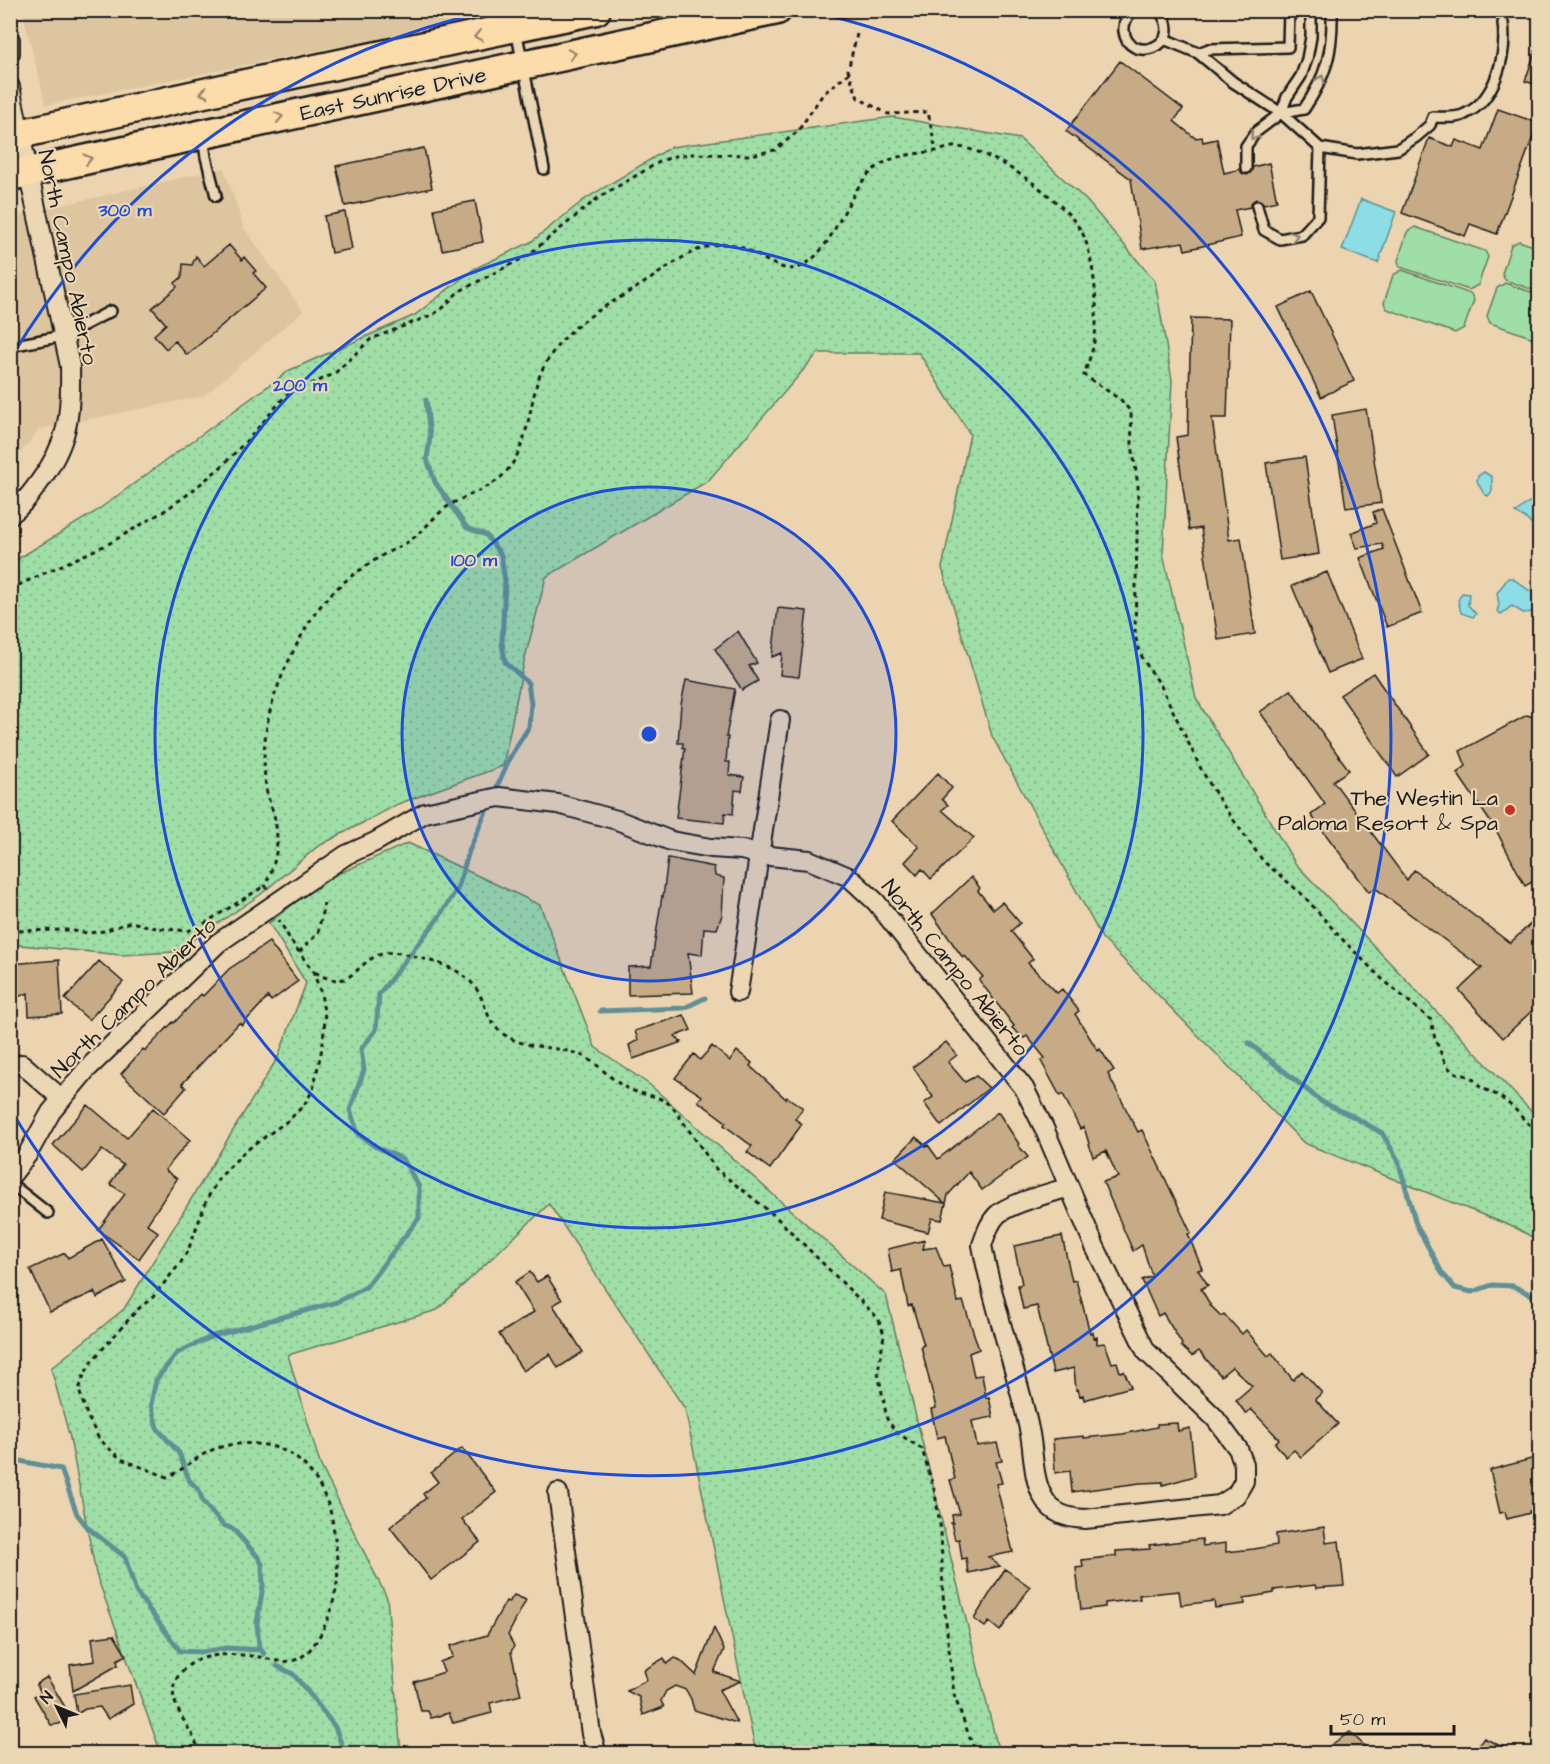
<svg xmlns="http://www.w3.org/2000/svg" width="1550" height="1764" viewBox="0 0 1550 1764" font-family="'Architects Daughter',sans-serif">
	<defs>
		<pattern id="grass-dots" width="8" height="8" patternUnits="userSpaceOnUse" patternTransform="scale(1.5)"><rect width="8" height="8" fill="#9fdea6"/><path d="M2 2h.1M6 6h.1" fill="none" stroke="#88be8e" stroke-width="1.8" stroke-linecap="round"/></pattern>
	</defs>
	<rect width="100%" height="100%" fill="#ecd4b0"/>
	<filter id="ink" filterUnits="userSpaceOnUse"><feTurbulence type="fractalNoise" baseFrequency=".0167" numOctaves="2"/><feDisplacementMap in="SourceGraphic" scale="12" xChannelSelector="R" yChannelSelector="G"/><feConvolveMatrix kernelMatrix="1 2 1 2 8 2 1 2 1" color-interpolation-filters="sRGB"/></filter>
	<g filter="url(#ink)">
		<!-- built -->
		<path fill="#ddc5a0" d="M22 10 516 11 46 105Z
			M224 168 244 228 303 311 204 396 39 429 11 465V217Z"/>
		<!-- grass -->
		<path fill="url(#grass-dots)" stroke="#5e7d61" stroke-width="1.5" d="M893 117 1020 139 1086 200 1155 281 1172 380 1163 554 1196 698 1295 863 1530 1110 1539 1114V1241L1518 1229 1304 1143 1102 938 992 736 942 568 970 434 919 353H818L708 481 546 577 524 662 503 766 398 804 317 847 260 895 175 952 121 955 11 944V563L95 512 290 370 415 315 474 269 531 242 585 199 671 147Z
			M408 843 540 905 595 1047 650 1085 886 1295 999 1753H756L685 1409 549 1204 437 1310 288 1355 320 1464 387 1598 401 1753H161L96 1574 70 1438 51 1368 124 1309 278 1057 306 983 269 923 324 880Z"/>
		<!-- garden -->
		<path fill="#9fdea6" stroke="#5e7d61" stroke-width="1.5" d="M1415 227 1485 251 1488 257 1478 285 1469 290 1400 267 1398 261 1407 232Z
			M1519 241 1539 248V292L1505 280 1502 274 1511 245Z
			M1402 270 1471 294 1474 300 1464 328 1455 333 1387 309 1384 303 1393 275Z
			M1505 283 1539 295V340L1490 323 1487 316 1497 288Z"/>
		<!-- water -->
		<path fill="#8cdde5" stroke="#5f9095" stroke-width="1.5" d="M1361 199 1396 212 1378 263 1342 250Z
			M1484 472 1492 477V491L1488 496 1484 494 1477 481 1478 476Z
			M1529 502 1539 504V519L1536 524H1531L1524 517 1515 513Z
			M1508 578H1512L1534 594 1538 605 1533 612 1523 613 1512 606 1501 614 1497 611 1499 605 1497 593Z
			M1462 593 1469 594 1468 605 1476 614 1473 617 1461 613 1458 600Z"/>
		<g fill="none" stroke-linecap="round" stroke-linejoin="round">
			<!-- stream -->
			<path stroke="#5f9095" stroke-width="5" d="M426 400 430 437 427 459 435 482 467 528 486 535 501 555 505 581 502 643 505 662 528 683 531 704 529 727 511 755 494 793
				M600 1011 684 1008 705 998
				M1249 1043 1322 1102 1352 1116 1382 1133 1398 1160 1416 1224 1442 1273 1455 1288 1472 1292 1492 1285 1513 1286 1532 1295 1540 1304
				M10 1459 61 1469 77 1514 88 1528 125 1557 136 1592 180 1651 202 1652 227 1648 262 1650
				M264 1654 259 1646 257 1623 263 1586 262 1564 258 1557 233 1529 223 1525 203 1502 199 1490 189 1480 179 1453 157 1428 151 1404 156 1380 177 1353 213 1336 337 1302 366 1287 419 1218V1187L403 1159 374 1146 358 1134 350 1110 364 1070 361 1049 376 1030 379 994 440 916 458 887 469 851 489 804
				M277 1666 293 1674 312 1697 335 1727 345 1754"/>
		</g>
		<!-- building -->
		<path fill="#c6ab86" stroke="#1c1c1c" stroke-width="1.5" d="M1537 46 1539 47V86L1525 81Z
			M1120 61 1183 109 1174 121 1195 138 1202 137 1203 142 1217 139 1224 173 1240 169 1242 173 1247 175 1251 172 1253 167 1269 163 1277 201 1264 204 1261 201 1256 199 1252 202 1250 207 1235 210 1241 237 1185 250 1183 242 1142 249 1131 179 1066 131Z
			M1498 109 1538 123 1497 234 1470 224 1465 236 1402 213 1429 138 1453 147 1456 140 1483 150Z
			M424 148 432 188 345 206 336 166Z
			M475 201 483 242 442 250 434 209Z
			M345 212 352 249 331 253 324 216Z
			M229 245 242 260 244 257 256 271 253 273 266 288 187 355 175 341 166 349 154 335 166 324 152 308 177 287 175 283 182 277 183 264 192 265 196 256 204 266Z
			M1311 291 1354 381 1321 397 1278 307Z
			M1191 318 1230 319 1227 418H1212L1229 540 1241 538 1255 634 1218 640 1201 528 1189 530 1176 437 1188 435Z
			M1366 409 1381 503 1346 508 1332 415Z
			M1305 457 1319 554 1280 560 1266 463Z
			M1382 509 1422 613 1387 627 1360 558 1384 549 1382 544 1357 548 1351 533 1376 523 1373 512Z
			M1327 572 1362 659 1328 673 1292 586Z
			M778 608 807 611 799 677 780 675 782 653 772 657Z
			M738 631 757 663 749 666 758 681 742 690 715 649Z
			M1373 673 1429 754 1397 777 1340 695Z
			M686 680 735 689 726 737H728L726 762H730L729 775 744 777 742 791 735 790 733 814 725 813 724 823 676 818 685 748H683V743H678L681 704Z
			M1291 690 1349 770 1333 781 1407 880 1414 870 1510 943 1539 916V1004L1503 1038 1459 990 1482 968 1375 888 1369 892 1311 815 1325 804 1260 712Z
			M1527 715 1539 719V878L1525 886 1496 830 1457 773 1466 766 1460 751Z
			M938 773 952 788 942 799 948 805 942 810 974 838 931 879 922 869 917 875 905 862 919 847 892 821Z
			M668 858 714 867 715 876 724 878 722 915 717 929 704 928 702 955 688 953 693 993 628 995V967L651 966 662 896 663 897Z
			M971 877 980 888 978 891 993 909 1002 902 1020 923 1011 931 1033 959 1028 963 1057 993 1062 989 1079 1011 1075 1014 1098 1051 1100 1049 1114 1070 1108 1074 1138 1132 1142 1130 1191 1233 1188 1234 1202 1269 1198 1270 1208 1285 1201 1289 1211 1306 1221 1316 1224 1314 1242 1334 1246 1330 1268 1356 1272 1353 1293 1380 1302 1371 1322 1393 1315 1399 1338 1424 1301 1457 1294 1450 1286 1457 1275 1443 1279 1439 1251 1409 1246 1414 1236 1400 1252 1386 1232 1367 1221 1376 1199 1351 1192 1356 1181 1346 1182 1344 1163 1313 1158 1316 1142 1280 1152 1276 1142 1245 1133 1251 1103 1182 1118 1177 1106 1151 1093 1157 1084 1127 1080 1129 1063 1094 1060 1096 1041 1061 1045 1058 1027 1036 1024 1038 1012 1028 1014 1026 979 980 983 977 965 956 963 958 932 914Z
			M269 942 298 981 271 1001 268 997 242 1025 239 1023 182 1084 186 1088 164 1113 121 1074 143 1049 145 1051 173 1022 174 1023 201 994 203 996 229 969Z
			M59 960 62 1014 29 1016 28 993 10 1000V964Z
			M99 961 123 982 89 1020 65 999Z
			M684 1015 691 1030 675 1036 682 1042 633 1059 629 1045 638 1040 635 1031Z
			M946 1042 957 1055 948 1062 965 1082 976 1076 989 1088 941 1126 924 1103 933 1097 913 1067Z
			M712 1046 730 1061 737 1051 752 1063 750 1066 786 1099 787 1097 803 1108 795 1119 802 1124 770 1169 747 1152 752 1146 724 1125 726 1122 698 1101 702 1096 675 1078 694 1054 700 1060Z
			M88 1105 127 1138 153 1108 190 1140 165 1170 177 1179 147 1224 158 1232 139 1259 98 1230 125 1194 110 1184 123 1165 102 1150 83 1172 53 1145Z
			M998 1112 1019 1144 1018 1145 1028 1157 982 1190 969 1172 948 1195 942 1220 932 1218 928 1232 879 1220 885 1192 945 1203 895 1159 916 1137 926 1146 928 1145 938 1159Z
			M1062 1236 1072 1281 1076 1280 1090 1333 1093 1332 1094 1338 1097 1337V1344L1105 1343 1112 1363 1117 1362 1120 1372 1124 1371 1131 1387 1084 1400 1083 1395 1080 1396 1078 1389 1076 1390 1074 1368 1053 1373 1037 1306 1023 1309 1018 1285 1022 1284 1014 1246Z
			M102 1239 126 1282 97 1298 94 1292 50 1312 30 1269 65 1253 68 1258Z
			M925 1240 923 1249 936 1247 944 1267 949 1266 958 1302 963 1301 979 1349 969 1353 974 1376 982 1375 986 1398 989 1397 993 1417 972 1421 977 1446 997 1443 1002 1461 996 1462 1002 1483 996 1484 1013 1552 988 1557 1000 1566 968 1573 966 1558 962 1559 959 1539 955 1540 951 1523H953L952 1515 960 1514 950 1480 955 1479 945 1436 937 1438 931 1409 936 1408 921 1346 924 1345 912 1305 908 1306 901 1270 892 1272 888 1249Z
			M530 1272 537 1282 547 1276 562 1300 553 1305 583 1352 558 1368 550 1354 523 1371 499 1334 534 1312 515 1282Z
			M1177 1423 1178 1431 1190 1428 1195 1476 1163 1485V1482L1140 1483 1072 1492 1070 1471 1055 1473 1053 1439 1084 1436V1438L1123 1434 1157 1427V1424Z
			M462 1448 496 1492 462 1519 480 1542 431 1580 390 1527 426 1498 423 1494 438 1482 431 1473Z
			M1539 1457V1509L1529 1511 1530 1513 1507 1519 1505 1512 1500 1513 1490 1470Z
			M1324 1527 1326 1543 1339 1541 1344 1586 1316 1588 1315 1585 1274 1590V1593L1244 1598 1245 1604 1215 1608 1214 1601 1181 1605 1179 1591 1139 1595 1140 1599 1105 1603V1607L1081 1610 1076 1568 1083 1567 1082 1560 1116 1556V1551L1150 1549 1149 1545 1202 1539 1203 1546 1226 1543V1552L1254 1549 1277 1545 1276 1534Z
			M1005 1569 1030 1587 1000 1631 989 1622 985 1627 974 1619Z
			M514 1595 526 1600 508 1635 514 1646 511 1652 521 1695 490 1703 492 1713 453 1723 449 1713 431 1718 428 1711H421L414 1682 444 1672 440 1662 453 1657 450 1646 487 1635 506 1601 509 1602Z
			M714 1628 724 1650 714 1672 741 1681 719 1690 737 1723 694 1710 691 1699 686 1690 675 1686 666 1691 661 1701 664 1707 643 1715 639 1697 627 1691 647 1680 644 1670 664 1658 667 1664 675 1658 680 1660 696 1675Z
			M114 1635 126 1655 117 1660 118 1665 73 1691 70 1665 95 1661 92 1638Z
			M47 1677 71 1717 59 1724 51 1725 34 1696 41 1692 36 1684Z
			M130 1685 133 1704 108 1719 100 1707 85 1709 77 1714 74 1694Z
			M1350 1732 1373 1754H1318Z
			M1484 1738 1517 1754H1472Z"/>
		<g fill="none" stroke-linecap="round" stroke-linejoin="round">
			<!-- service casing -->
			<g stroke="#1c1c1c" stroke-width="14">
				<path id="service" d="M512 10 544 169
					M1133 10C1127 16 1123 22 1124 31 1128 65 1188 47 1159 10
					M1164 39 1198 53 1233 82 1281 113 1320 148 1357 154 1398 149 1416 137 1430 125 1433 117C1443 117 1456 119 1465 114 1496 100 1507 53 1503 23
					M1198 53 1209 49 1288 47 1289 10
					M1281 113 1287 97 1301 76 1307 59 1311 37V10
					M203 137 206 157 216 196
					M1246 168V146L1256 132 1281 113 1304 109C1327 75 1333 51 1332 10
					M1257 206 1264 230 1280 239 1302 235 1318 217 1320 148
					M10 346 63 336 111 311
					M10 1183 48 1213"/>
			</g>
			<!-- minor casing -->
			<g stroke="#1c1c1c" stroke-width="22">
				<path id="minor" d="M10 40V53
					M10 87 70 366C71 415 69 443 38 484 30 495 22 506 10 515
					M738 992 780 720
					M22 1064 62 1099
					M10 1177 27 1155 51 1112 87 1069 218 943 346 855 375 842 425 813 499 797 558 804 617 820 671 841 711 848 742 850 760 855 809 860 849 877 876 902 1024 1088 1044 1128 1095 1247 1146 1351 1215 1418 1238 1449 1244 1464V1481L1236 1495 1220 1505 1085 1519C1067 1518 1052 1514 1043 1497 1032 1477 1034 1450 1029 1429 1016 1367 993 1307 982 1245 986 1234 989 1223 997 1215 1009 1203 1052 1193 1069 1187
					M558 1493 591 1734 597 1754"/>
			</g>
			<!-- primary casing -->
			<g stroke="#1c1c1c" stroke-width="33">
				<path id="primary" d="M10 136 236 86 596 10
					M10 176 777 10"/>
			</g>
			<!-- path -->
			<path stroke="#1c1c1c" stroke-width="3" stroke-dasharray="4.5 4.5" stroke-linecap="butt" d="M857 34 848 70 858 98 888 114 928 112 936 151
				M10 589 110 543 164 511 187 495 221 467 252 435 286 395 334 374 371 339 432 315 443 308 458 292 527 256 598 198 661 161 675 156 692 154 751 155 775 150 798 131 823 94 849 73
				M267 889 265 885C277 862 280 841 274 815 271 805 267 797 266 787 259 733 272 693 296 646 304 631 312 616 323 603 340 582 364 567 386 553 395 549 404 545 412 539 426 529 435 514 450 505 466 495 487 490 501 477 527 453 528 414 537 383 545 358 564 335 585 320 605 305 627 294 647 281 672 265 694 245 725 244 751 243 778 277 800 267 837 250 846 186 880 165 897 154 917 154 936 151 943 150 951 146 958 147 994 150 1073 205 1085 239 1095 267 1100 317 1093 347 1091 356 1087 365 1084 375L1121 400 1131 412 1132 444 1138 486 1135 634 1138 648 1144 661 1161 686 1202 771 1220 801 1263 861 1303 895 1340 937 1381 978 1431 1020 1435 1039 1446 1065 1453 1072 1471 1077 1480 1087 1499 1096 1514 1108 1526 1122 1540 1133
				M10 931 66 930 89 933 104 931 131 922 156 928 188 931 205 923 261 888 265 890
				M299 952 318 933 324 903
				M315 972C354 996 355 958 386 953 395 951 405 954 413 956 432 961 457 967 471 982 488 1000 483 1023 508 1037 529 1049 556 1046 578 1054 598 1061 611 1082 631 1090 646 1096 659 1095 672 1106L716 1169 774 1215 875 1315 881 1325 884 1335 878 1372 887 1419 896 1432 922 1449 935 1493 941 1531 943 1595 954 1695 976 1754
				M200 1754C194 1727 160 1700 179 1675 196 1651 233 1653 259 1657 271 1659 283 1664 295 1660 319 1652 334 1607 337 1583 339 1568 334 1521 329 1507 319 1480 305 1458 277 1448 256 1441 226 1442 206 1453 192 1460 182 1471 167 1477L121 1459 111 1450 99 1439 87 1415 79 1390 84 1375 92 1361 137 1310 153 1297 181 1262 189 1248 207 1199 219 1178 244 1152 290 1119 304 1105 313 1090 323 1043 325 1018 321 993 313 971 291 941 279 920"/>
			<!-- service -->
			<use href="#service" stroke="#ecd7b5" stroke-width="9"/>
			<!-- minor -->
			<use href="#minor" stroke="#ecd7b5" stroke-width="18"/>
			<!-- primary -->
			<use href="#primary" stroke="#fddcac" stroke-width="28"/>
		</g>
		<!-- one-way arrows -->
		<defs><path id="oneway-chevron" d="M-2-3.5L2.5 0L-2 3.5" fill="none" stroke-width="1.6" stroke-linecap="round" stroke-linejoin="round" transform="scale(1.5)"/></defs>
		<g stroke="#98866b">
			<use href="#oneway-chevron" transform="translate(478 36) rotate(168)"/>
			<use href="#oneway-chevron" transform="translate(572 54) rotate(-12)"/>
			<use href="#oneway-chevron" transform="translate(204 93) rotate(167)"/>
			<use href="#oneway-chevron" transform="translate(279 117) rotate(-12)"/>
			<use href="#oneway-chevron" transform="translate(88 159) rotate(-13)"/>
		</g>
		<g stroke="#8e8370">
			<use href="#oneway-chevron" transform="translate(1321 79) rotate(-69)"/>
			<use href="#oneway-chevron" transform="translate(1254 136) rotate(131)"/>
			<use href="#oneway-chevron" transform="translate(1294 236) rotate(-16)"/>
		</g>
	</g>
	<!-- distance rings -->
	<circle cx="649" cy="734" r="247" fill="#1d4ed8" fill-opacity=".12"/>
	<g fill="none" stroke="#1d4ed8" stroke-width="3">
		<circle cx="649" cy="734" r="247"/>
		<circle cx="649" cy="734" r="494"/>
		<path d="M11 358A741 741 0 0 1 489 11M809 11A741 741 0 1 1 11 1110"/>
	</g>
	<!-- markers -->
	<circle fill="#c8321e" stroke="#ecd7b5" stroke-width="2" cx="1510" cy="810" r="6"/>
	<g text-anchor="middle" stroke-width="4.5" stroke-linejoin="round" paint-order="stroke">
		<!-- street labels -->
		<g font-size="22" fill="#1c1c1c" stroke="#ecd7b5">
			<text transform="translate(393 93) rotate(-12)" y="8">East Sunrise Drive</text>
			<text transform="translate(69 257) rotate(78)" y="8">North Campo Abierto</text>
			<text transform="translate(956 967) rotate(51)" y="8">North Campo Abierto</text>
			<text transform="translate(133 997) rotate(-44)" y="8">North Campo Abierto</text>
		</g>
		<!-- poi labels -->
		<g font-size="22" fill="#1c1c1c" stroke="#ecd7b5" text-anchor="end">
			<text x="1498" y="805">The Westin La<tspan x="1498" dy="25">Paloma Resort &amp; Spa</tspan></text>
		</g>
	</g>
	<circle cx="649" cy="734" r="9" fill="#1d4ed8" stroke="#ecd7b5" stroke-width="3"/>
	<g font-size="18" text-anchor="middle" font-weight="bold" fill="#1d4ed8" stroke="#ecd7b5" stroke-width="4.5" stroke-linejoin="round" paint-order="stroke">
		<text x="125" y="216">300 m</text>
		<text x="300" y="391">200 m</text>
		<text x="474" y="566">100 m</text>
	</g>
	<!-- margin -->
	<rect width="1550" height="1764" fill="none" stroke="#ecd7b5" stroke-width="36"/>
	<rect x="18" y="18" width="1514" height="1728" fill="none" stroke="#1c1c1c" stroke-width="2" filter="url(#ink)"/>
	<!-- north arrow -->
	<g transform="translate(57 1707) rotate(313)" stroke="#ecd7b5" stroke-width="4.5" paint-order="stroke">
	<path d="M0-4.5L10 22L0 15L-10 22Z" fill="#1c1c1c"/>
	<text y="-9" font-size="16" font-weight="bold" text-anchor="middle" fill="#1c1c1c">N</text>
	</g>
	<!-- scale -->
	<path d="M1331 1725v9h123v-9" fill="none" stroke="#1c1c1c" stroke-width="3"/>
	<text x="1340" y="1725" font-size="18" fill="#1c1c1c" stroke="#ecd7b5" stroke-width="4.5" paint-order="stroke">50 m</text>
</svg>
